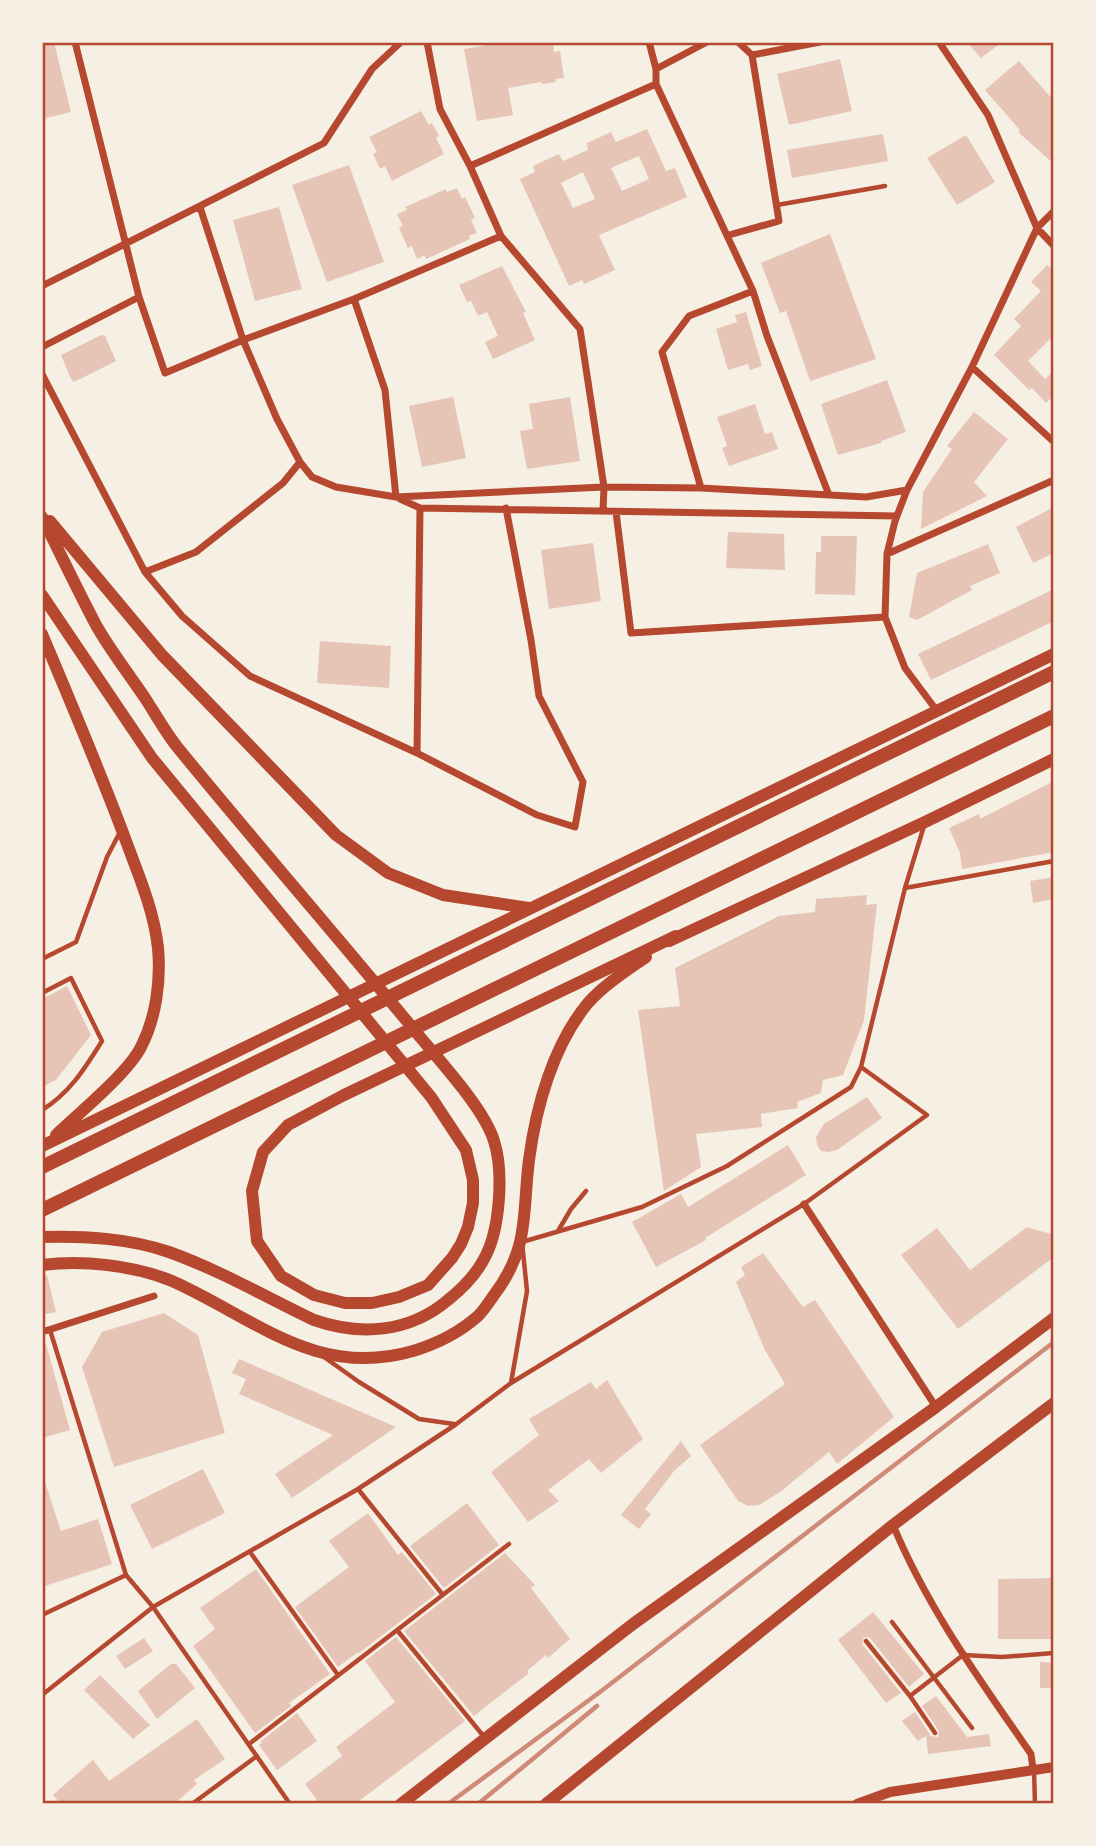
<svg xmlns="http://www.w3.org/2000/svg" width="1096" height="1846" viewBox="0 0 1096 1846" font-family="Bitter,serif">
	<rect width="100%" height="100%" fill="#f6efe4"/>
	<!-- building -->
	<path fill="#e6c5b7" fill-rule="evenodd" d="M42 42H54L71 112 42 119Z
		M505 42H553L554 52 560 51 564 78 555 79 556 82 542 84 541 82 508 88 513 115 477 121 464 49Z
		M967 42H1002L981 58Z
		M840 59 852 111 789 125 777 74Z
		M1019 61 1054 101V164L1018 132 1020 130 985 90Z
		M421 111 429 125 432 123 439 136 436 138 444 154 392 181 385 166 380 169 373 154 377 152 369 137Z
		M647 129 666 171 675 168 687 197 599 235 615 270 584 284 582 280 569 286 520 179 535 172 533 166 559 154 563 161 588 150 587 143 611 132 616 142ZM639 156 649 179 622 191 611 168ZM583 172 595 199 573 208 561 183Z
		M883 134 888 161 792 178 787 150Z
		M966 135 995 182 957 205 927 158Z
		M349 165 384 262 327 282 292 185Z
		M457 188 462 199 465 197 475 218 471 220 477 233 469 236 470 239 426 259 425 255 417 259 412 246 408 248 399 228 403 226 397 214 407 210 405 207 446 189 447 192Z
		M279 207 302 289 255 301 233 220Z
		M830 234 876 359 810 381 786 311 780 313 761 263Z
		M1047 265 1054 271V335L1028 361 1045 379 1054 371V395L1046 403 1032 388 1029 390 994 355 1021 326 1014 319 1041 291 1031 282Z
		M502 266 526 312 523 313 535 340 493 359 485 342 498 336 487 312 478 316 471 301 467 302 459 285Z
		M746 312 762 366 750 370 748 364 728 370 716 329 737 322 735 315Z
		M101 335 105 336 116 361 74 382 71 379 61 355Z
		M887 380 906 432 881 441V443L838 455 821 404Z
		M453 397 466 458 422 467 409 406Z
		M570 397 580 461 527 469 520 431 533 429 529 404Z
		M755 404 765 434 772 432 778 449 729 466 722 448 727 446 717 417Z
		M974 412 1008 439 974 482 987 496 921 529 923 492 952 449 947 446Z
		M1054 507V553L1033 563 1016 527Z
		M728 532 784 534 785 570 726 568Z
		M821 536H857L855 595 815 594 816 552H821Z
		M593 543 601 601 549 609 541 550Z
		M988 544 1000 573 970 586 972 590 917 620 909 617 917 573Z
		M1054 589V621L931 680 918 654Z
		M320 641 391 646 389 688 317 683Z
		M1054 781V852L962 869 960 853 949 828 979 814 980 819Z
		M1054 877V899L1033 903 1030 881Z
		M867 895 866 905 877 904 864 1020 843 1075 823 1080 821 1093 797 1102 798 1108 761 1114 762 1127 696 1134 701 1167 664 1191 638 1010 680 1006 675 968 779 916 815 912 816 899Z
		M67 986 91 1035 56 1080 42 1087V999Z
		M867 1097 882 1118 837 1150 828 1152 821 1151 817 1145 816 1137 824 1124Z
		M788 1145 806 1175 705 1238 706 1240 656 1267 632 1222 681 1194 688 1207Z
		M1027 1227 1054 1235V1257L958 1329 901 1255 937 1228 970 1270Z
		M763 1253 803 1307 815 1300 894 1417 837 1464 829 1452 780 1492 759 1505 748 1506 738 1501 700 1445 785 1384 765 1350 736 1282 745 1275 741 1267Z
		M47 1275 56 1312 42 1315V1276Z
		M164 1313 198 1335 225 1433 114 1467 82 1367 102 1332Z
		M46 1344 70 1430 42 1438V1345Z
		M239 1359 396 1427 292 1498 275 1474 333 1435 239 1394 246 1379 232 1373Z
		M607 1380 643 1439 601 1473 589 1459 548 1490 559 1501 528 1522 491 1472 539 1435 529 1419 591 1382 596 1389Z
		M681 1441 691 1456 674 1471 645 1509 651 1514 639 1529 621 1515Z
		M203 1469 225 1513 152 1549 130 1505Z
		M42 1482H45L61 1531 98 1519 112 1564 42 1587Z
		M467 1503 499 1545 444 1588 410 1546Z
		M368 1513 398 1555 402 1552 436 1594 359 1653 358 1652 338 1667 295 1607 349 1567 329 1541Z
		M505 1553 535 1585 531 1588 570 1639 548 1658 546 1655 527 1671 529 1673 474 1716 404 1631Z
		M256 1569 330 1674 289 1703 291 1706 255 1733 193 1646 215 1629 200 1608Z
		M1054 1578V1639H998V1579Z
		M873 1612 924 1674 909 1687 870 1638 864 1637 862 1644 901 1693 886 1703 838 1640Z
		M396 1637 465 1721 355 1804H320L305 1784 342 1756 336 1747 395 1702 365 1661Z
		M144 1638 153 1651 125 1669 116 1656Z
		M1040 1662 1054 1663V1688H1040Z
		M171 1664H176L195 1688 157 1719 138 1691Z
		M100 1675 150 1725 133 1739 84 1690Z
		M936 1696 967 1737 989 1734 991 1746 928 1754 926 1736 918 1741 902 1721 915 1712 931 1736 938 1737 939 1731 922 1706Z
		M297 1713 317 1741 277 1770 259 1745 262 1743 261 1741Z
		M197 1719 225 1759 194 1780 197 1784 174 1804H61L53 1795 93 1760 109 1781Z"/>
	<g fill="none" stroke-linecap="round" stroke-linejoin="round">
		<!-- service -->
		<path stroke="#b5482f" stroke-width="4.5" d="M777 205 885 186
			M905 888 1054 861
			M42 959 76 942 107 857 120 832
			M42 993 71 978 102 1041C85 1068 70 1093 42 1110
			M558 1231 571 1209 586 1191
			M50 1330 126 1575 153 1607 290 1804
			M324 1357 359 1382 419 1419 454 1424
			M511 1383 527 1291 522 1242 642 1207 727 1166 851 1087 861 1067 905 888 924 826
			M358 1489 443 1595
			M250 1552 338 1675
			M42 1615 126 1575
			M892 1622 972 1728
			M397 1630 485 1738
			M866 1641 910 1696 935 1733
			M42 1695 153 1607 358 1489 455 1425 511 1383 804 1204 927 1115 861 1067
			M910 1696 963 1655 1002 1657 1054 1653
			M249 1744 509 1544
			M1034 1770 1035 1804
			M192 1804 257 1756"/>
		<!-- minor -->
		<path stroke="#b5482f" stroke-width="7" d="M75 42 139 297 165 373 243 340 354 299 501 236
			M427 42 440 109 470 166 501 236 580 329 604 487 603 511
			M649 42 656 69
			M738 42 752 55 820 42
			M939 42 988 115 1037 228 1054 246
			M656 84 753 291 689 316 662 352 701 488
			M470 166 656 84V69L707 42
			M200 207 243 340 277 419 300 462 312 477 336 487 396 497 604 487 701 488 866 497 907 490
			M729 235 779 221 752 55
			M42 286 324 143 372 69 401 42
			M753 291 767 336 829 495
			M354 299 385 390 396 497
			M42 347 139 297
			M972 367 1054 442
			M42 374 145 572 182 616 250 676 417 753 537 815 575 827 583 782 539 696 531 640 506 508
			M400 499 420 508 897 516
			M616 512 631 633 885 617
			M887 554 1054 480
			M145 572 196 552 283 483 300 462
			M937 711 905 668 885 617 887 554 895 521 907 490 972 367 1037 228 1054 211
			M417 753 420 508
			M804 1204 936 1407
			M42 1332 154 1296
			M893 1525C928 1609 980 1680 1031 1754L1033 1769"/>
		<!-- tertiary -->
		<path stroke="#b5482f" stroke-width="10" d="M857 1804 890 1792 1054 1767"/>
		<!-- secondary -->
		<path stroke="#b5482f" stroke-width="12" d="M401 1804 633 1624 936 1407 1054 1318
			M546 1804 893 1525 1054 1403"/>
		<!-- primary -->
		<path stroke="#b5482f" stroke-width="12" d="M42 517C60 553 77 589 96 625 110 650 129 674 145 698 156 715 166 733 178 748 255 842 334 933 411 1026 434 1055 484 1107 494 1141 504 1172 500 1231 484 1259 475 1276 463 1288 448 1300 409 1333 360 1336 314 1320 266 1297 219 1270 169 1252 128 1238 85 1236 42 1237
			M50 521 162 655 336 835 388 873 443 895 529 908
			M42 595 152 758 431 1097 466 1150 473 1180V1203L468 1227 461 1244 452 1258 428 1285 399 1297 372 1303H345L314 1295 281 1276 257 1241 252 1191 263 1152 288 1125 342 1096 676 936
			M42 634C71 703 100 771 126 841 139 876 154 911 158 948 161 981 156 1018 141 1047 128 1073 79 1113 56 1135
			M669 941 925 822 1054 759
			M42 1146 1054 654
			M42 1265C83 1260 133 1265 172 1281 255 1318 316 1379 413 1351 436 1344 460 1332 478 1316 484 1310 489 1302 494 1295 530 1247 522 1216 529 1160 536 1107 553 1045 588 1003 604 985 626 971 646 957"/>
		<!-- trunk -->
		<path stroke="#b5482f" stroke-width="14" d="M42 1167 1054 672
			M42 1210 1054 716"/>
		<!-- rail -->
		<path stroke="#cf8b77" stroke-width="4.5" d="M448 1804 600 1692 1054 1342
			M478 1804 597 1706"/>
	</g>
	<!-- border -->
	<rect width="1096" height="1846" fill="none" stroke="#f6efe4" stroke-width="88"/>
	<rect x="44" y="44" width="1008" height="1758" fill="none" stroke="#b5482f" stroke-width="2.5"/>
</svg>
